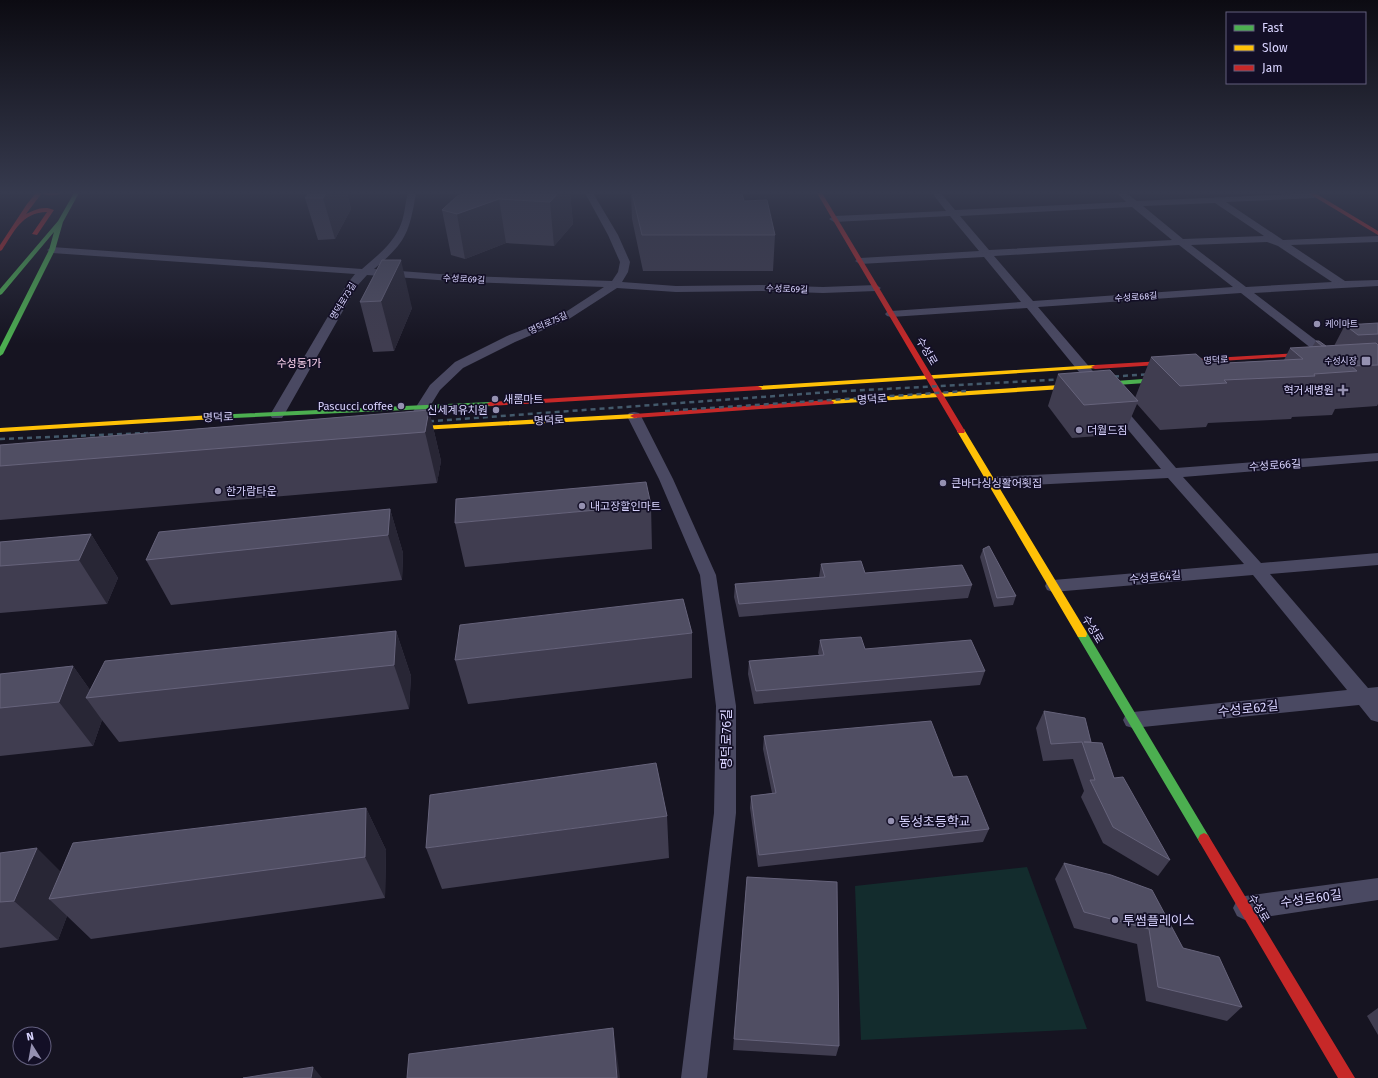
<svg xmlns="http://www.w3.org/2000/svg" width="1378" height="1078" viewBox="0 0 1378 1078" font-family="'Fira Sans','Noto Sans KR',sans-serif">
	<rect width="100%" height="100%" fill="#161421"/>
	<!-- green -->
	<path fill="#132c2d" d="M1027 867 1087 1029 861 1040 855 886Z"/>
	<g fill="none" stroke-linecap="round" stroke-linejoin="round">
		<!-- street -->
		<path fill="#4a4962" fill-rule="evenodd" d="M408 193H416C409 234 406 242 374 269L466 276 612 281 618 272 620 262 608 235 585 193H593L618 235 630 262 628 272 622 282 676 286 762 285 823 287 876 285 881 288 876 291 823 293 762 291 676 292 617 288 569 319 515 342 463 368 440 390 419 424H409L407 421 430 385 455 362 507 336 561 315 604 287 466 282 367 275 357 286 284 415 282 418H272L270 415 347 284 355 274 52 253 47 250 52 247 362 269C377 256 394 243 401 224 405 214 405 203 408 193Z
			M932 193H941L955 210 1126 202 1117 193H1126L1137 201 1317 193 1319 195 1314 198 1226 202 1283 240 1378 236V242L1291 245 1345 281 1378 280V286L1254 293 1334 354 1336 357 1334 360H1326L1241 293 1038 307 1098 377 1099 380 1098 383H1088L1027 308 891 317 887 316 885 314 887 312 891 311 1021 302 984 257 860 264 855 261 860 258 979 251 950 216 834 222 829 219 834 216 946 211ZM1215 203 1264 236 1183 239 1143 206ZM1132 207 1172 240 989 250 960 216ZM1267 242 1278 246 1332 282 1246 287 1191 245ZM1179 245 1233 287 1033 301 994 256Z
			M1116 403 1121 404 1176 468 1378 453V461L1183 477 1261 563 1378 553V565L1270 574 1368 688 1378 687V722L1371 720 1359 705 1133 728 1126 726 1123 720 1126 714 1133 712 1347 690 1253 575 1053 592 1047 590 1045 586 1047 582 1053 580 1244 564 1168 478 991 487 986 485 984 482 986 479 991 477 1161 469 1109 407 1111 404Z
			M634 412 639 413 641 416 673 479 716 575 736 706V813L707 1078H681L714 813 716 706 700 575 659 479 627 416 629 413Z
			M1378 878V900L1245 920 1237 916 1233 908 1237 900 1245 896Z"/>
		<!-- fast -->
		<path fill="#4caf50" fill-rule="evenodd" d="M74 193H79L63 222 55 250 3 354 0 356V347L49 250 54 232 2 294 0 295V289L58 221Z
			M1171 377H1174V381L1060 389 1056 387 1060 385Z
			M490 402 494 404 493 406 212 419 208 417 212 415Z
			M1082 630 1086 631 1208 835 1210 839 1208 843 1204 845 1200 843 1078 637 1077 634 1078 631Z"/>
		<!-- slow -->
		<path fill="#ffc107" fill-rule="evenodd" d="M1095 365 1097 366V368L758 390 754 388 758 386Z
			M1060 385H1063V389L830 404 826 402 830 400Z
			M634 414H637V418L403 431 399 429 403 427Z
			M212 415H215V419L0 432V428Z
			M958 429H964L965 431 1086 631 1087 634 1086 637H1078L957 431Z"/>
		<!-- jam -->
		<path fill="#c62828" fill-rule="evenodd" d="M36 193H42L26 214C34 210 44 205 54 210L37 235 32 234 47 212C22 212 14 232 2 250L0 251V245L27 204Z
			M42 193H61C57 196 46 196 42 193Z
			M817 193H822L965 431 964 433H958L957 431Z
			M1308 193H1315L1378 231V235Z
			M1315 352 1317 353V355L1095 369 1091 367 1095 365Z
			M758 386 762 388 761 390 490 406 486 404 490 402Z
			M830 400 834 402 833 404 634 418 630 416 634 414Z
			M1204 833 1208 835 1355 1078H1338L1200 843 1198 839 1200 835Z"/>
		<!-- rail -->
		<path stroke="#43596b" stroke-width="2.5" stroke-dasharray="5 4" stroke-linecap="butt" d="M1105 377 1154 374
			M665 411 966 391
			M420 422 830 392 1067 379
			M0 439 148 433"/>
	</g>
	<!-- wall -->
	<path fill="#403d50" d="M347 193 351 209 335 239 318 240 305 198Z
		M570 193 573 224 554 246 506 243 465 259 451 255 442 210 456 197Z
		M631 193H742L744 201 775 235 773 271H643L632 219Z
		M382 260 412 308 394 351 373 352 360 302Z
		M1378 323V404L1377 406 1335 409 1332 415 1292 417 1291 419 1208 423 1206 427 1160 430 1137 404 1124 434 1072 438 1048 406 1058 374 1135 398 1151 357 1207 364 1284 360 1290 348 1312 347 1316 341 1326 346H1334L1345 325Z
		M429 410 441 461 437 483 0 520V445Z
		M651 505 652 549 465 567 455 523Z
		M390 509 403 553 402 580 171 605 146 560Z
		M91 534 118 578 107 604 0 613V542Z
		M983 549 1016 596 1013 605 994 607 980 557Z
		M821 564 865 573 972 585 968 598 739 617 734 597 735 584 819 577Z
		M396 631 411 676 409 709 119 742 102 720 93 746 0 756V674L73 666 90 690Z
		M692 633V678L468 704 455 660Z
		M820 640 865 649 985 671 980 685 754 704 748 674 749 661 819 655 818 653Z
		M1044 711 1091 742V743L1170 860 1158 876 1103 843 1081 797 1084 791 1073 759 1043 761 1036 728Z
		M764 736 953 777 989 829 983 842 758 867 750 808 751 796 772 793 763 749Z
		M366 808 386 850 385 898 91 939 67 916 58 940 0 948V853L61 872Z
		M667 816 669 858 442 889 426 848Z
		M1064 863 1183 948 1242 1007 1227 1021 1146 1001 1137 944 1074 928 1055 879Z
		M747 877 839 1046 836 1056 733 1050Z
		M1378 1008V1035L1367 1016Z"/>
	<!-- shaded-wall -->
	<path fill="#282635" d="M326 193H347L351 209 335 239 323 198Z
		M558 193H570L573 224 554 246 550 202Z
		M499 199 506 243 465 259 457 214Z
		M401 260 412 308 394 351 381 301Z
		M429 410 441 461 437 483 425 432Z
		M390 509 403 553 402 580 388 535Z
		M91 534 118 578 107 604 79 560Z
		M396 631 411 676 409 709 394 665Z
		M73 666 95 697 86 698 102 720 93 746 59 702Z
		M366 808 386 850 385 898 365 857Z
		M37 848 78 889 49 899 67 916 58 940 14 901Z
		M613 1028 618 1063 620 1078H617Z
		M313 1067 322 1078H311Z"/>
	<!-- building -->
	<path fill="#504e63" stroke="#66637b" d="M309 193H326L323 198H305Z
		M463 193H558L550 202 499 199 457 214 442 210 456 197Z
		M632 193H742L744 201 767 200 775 235H642Z
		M382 260H401L381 301 360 302Z
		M1378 323V334L1358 335 1345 325Z
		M1316 341H1319L1326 346H1322Z
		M1376 343 1378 345V365L1351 366 1357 371 1314 374 1315 376 1224 380 1227 383 1180 386 1151 357 1196 354 1207 364 1303 359 1290 348Z
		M1110 370 1138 401 1084 405 1058 374Z
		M429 410 425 432 0 466V445Z
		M646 482 651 505 455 523 456 499Z
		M390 509 388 535 146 560 159 532Z
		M91 534 79 560 0 566V542Z
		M989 546 1016 596 997 598 983 549Z
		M861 561 865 573 962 565 972 585 739 604 735 584 825 577 821 564Z
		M683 599 692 633 455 660 460 625Z
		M396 631 394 665 86 698 105 661Z
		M861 637 865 649 971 640 985 671 756 691 749 661 824 655 820 640Z
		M73 666 59 702 0 708V674Z
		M1044 711 1085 718 1091 742H1084L1102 743 1114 778 1123 777 1170 860 1113 827 1090 780H1095L1082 742 1051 744Z
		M931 721 953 777 967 776 989 829 759 855 751 796 776 793 764 736Z
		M656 763 667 816 426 848 430 795Z
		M366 808 365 857 49 899 73 843Z
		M37 848 14 901 0 902V853Z
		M1064 863 1111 875 1152 890 1183 948 1219 957 1242 1007 1158 987 1149 929 1084 912Z
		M747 877 837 882 839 1046 734 1039Z
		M613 1028 617 1078H407L409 1054Z
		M313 1067 311 1078H243Z"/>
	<!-- sky -->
	<linearGradient id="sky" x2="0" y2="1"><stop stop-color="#0c0b12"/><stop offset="0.56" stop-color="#363a4e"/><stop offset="1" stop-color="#363a4e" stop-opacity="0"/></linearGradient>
	<rect width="1378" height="344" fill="url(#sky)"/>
	<!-- markers -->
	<g fill="#9591b1" stroke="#130f26" stroke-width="1.5">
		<circle cx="1317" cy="324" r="4"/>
		<rect x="1361" y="356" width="10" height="10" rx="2"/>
		<path d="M1341 384h4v4h4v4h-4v4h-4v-4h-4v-4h4z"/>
		<circle cx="495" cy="399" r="4"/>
		<circle cx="401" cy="406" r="4"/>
		<circle cx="496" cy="410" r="4"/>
		<circle cx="1079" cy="430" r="4"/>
		<circle cx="943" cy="483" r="4"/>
		<circle cx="218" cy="491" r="4"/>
		<circle cx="582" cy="506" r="4"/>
		<circle cx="891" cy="821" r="4"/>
		<circle cx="1115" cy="920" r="4"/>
	</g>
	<g text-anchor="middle" stroke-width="3.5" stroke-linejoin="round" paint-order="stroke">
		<!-- far-street labels -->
		<g font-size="9" fill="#d9d4ff" stroke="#130f26">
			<text transform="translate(464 279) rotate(3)" y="3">수성로69길</text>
			<text transform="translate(787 289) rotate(2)" y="3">수성로69길</text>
			<text transform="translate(1136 297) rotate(-4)" y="3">수성로68길</text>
			<text transform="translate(343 301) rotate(-59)" y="3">명덕로73길</text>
			<text transform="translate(548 323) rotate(-24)" y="3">명덕로75길</text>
			<text transform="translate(1216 360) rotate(-3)" y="3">명덕로</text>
		</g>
		<!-- far-poi labels -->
		<g font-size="9" fill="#d9d4ff" stroke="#130f26" text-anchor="start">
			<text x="1325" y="327">케이마트</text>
			<text x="1357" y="364" text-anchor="end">수성시장</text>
		</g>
		<!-- street labels -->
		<g font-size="11" fill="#d9d4ff" stroke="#130f26">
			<text transform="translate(927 351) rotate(59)" y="4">수성로</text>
			<text transform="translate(872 399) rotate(-4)" y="4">명덕로</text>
			<text transform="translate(218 417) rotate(-2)" y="4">명덕로</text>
			<text transform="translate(549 420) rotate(-3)" y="4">명덕로</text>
			<text transform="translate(1275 465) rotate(-4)" y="4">수성로66길</text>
			<text transform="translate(1155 577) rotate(-5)" y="4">수성로64길</text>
			<text transform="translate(1093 629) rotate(59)" y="4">수성로</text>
			<text transform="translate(1259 908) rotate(59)" y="4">수성로</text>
		</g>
		<!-- far-quarter labels -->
		<g font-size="11" fill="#ffd6f0" stroke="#130f26">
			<text x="299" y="367">수성동1가</text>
		</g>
		<!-- poi labels -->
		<g font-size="11" fill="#d9d4ff" stroke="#130f26" text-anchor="start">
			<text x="1334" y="394" text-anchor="end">혁거세병원</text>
			<text x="503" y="403">새롬마트</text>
			<text x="393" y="410" text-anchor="end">Pascucci coffee</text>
			<text x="488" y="414" text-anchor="end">신세계유치원</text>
			<text x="1087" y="434">더월드짐</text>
			<text x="951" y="487">큰바다싱싱활어횟집</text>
			<text x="226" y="495">한가람타운</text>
			<text x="590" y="510">내고장할인마트</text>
		</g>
		<!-- near-street labels -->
		<g font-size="13" fill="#d9d4ff" stroke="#130f26">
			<text transform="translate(1248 708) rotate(-6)" y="5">수성로62길</text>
			<text transform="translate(726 739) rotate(-90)" y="5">명덕로76길</text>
			<text transform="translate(1311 898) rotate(-8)" y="5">수성로60길</text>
		</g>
		<!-- near-poi labels -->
		<g font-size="13" fill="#d9d4ff" stroke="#130f26" text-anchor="start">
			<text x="899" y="826">동성초등학교</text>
			<text x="1123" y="925">투썸플레이스</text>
		</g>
	</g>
	<!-- legend -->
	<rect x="1226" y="12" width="140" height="72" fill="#130f26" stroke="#625e7d"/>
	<rect x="1234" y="25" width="20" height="6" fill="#4caf50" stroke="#625e7d"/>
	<text x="1262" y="32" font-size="12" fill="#d9d4ff">Fast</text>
	<rect x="1234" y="45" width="20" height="6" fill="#ffc107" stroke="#625e7d"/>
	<text x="1262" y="52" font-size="12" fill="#d9d4ff">Slow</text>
	<rect x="1234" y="65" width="20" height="6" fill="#c62828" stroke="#625e7d"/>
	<text x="1262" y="72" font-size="12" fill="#d9d4ff">Jam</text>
	<!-- north arrow -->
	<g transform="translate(32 1046) rotate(349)"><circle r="19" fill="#130f26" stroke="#625e7d"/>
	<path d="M0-3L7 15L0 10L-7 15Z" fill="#9591b1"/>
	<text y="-6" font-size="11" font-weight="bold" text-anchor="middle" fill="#d9d4ff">N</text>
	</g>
</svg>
